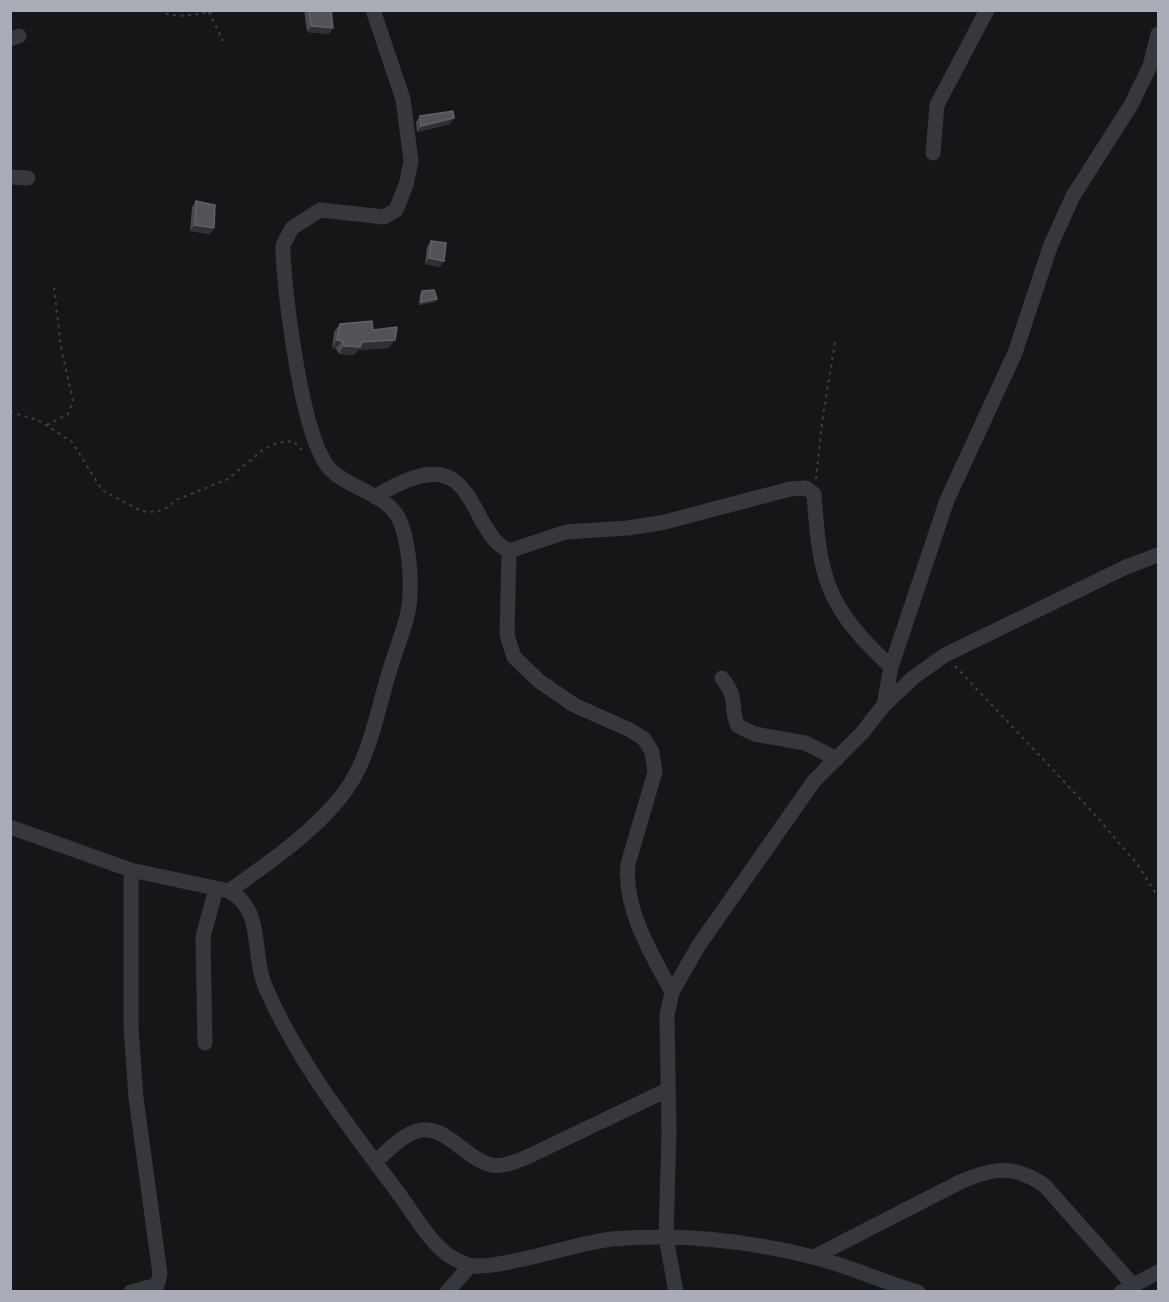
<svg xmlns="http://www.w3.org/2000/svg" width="1169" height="1302" viewBox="0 0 1169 1302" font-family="Manrope,sans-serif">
	<rect width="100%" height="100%" fill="#161618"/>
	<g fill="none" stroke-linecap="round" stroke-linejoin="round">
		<!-- path -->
		<path stroke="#3d3f44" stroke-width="2" stroke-dasharray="3 4.5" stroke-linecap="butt" d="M159 10C175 21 203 13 221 10
			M209 12 223 41
			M10 412 38 420 72 442 102 490 141 511 156 512 168 507 176 500 228 479 264 449 277 443 293 441 304 452
			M47 425 68 414 73 401 61 347 54 288
			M816 479 822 422 835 342
			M955 666 1089 808 1138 865 1158 897"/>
		<!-- minor -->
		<path stroke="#37383d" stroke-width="15" d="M10 39 19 36
			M933 153 937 105 987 10
			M10 177 28 178
			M375 497C396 484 433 463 456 482 468 492 475 508 482 521 490 534 495 544 509 551L566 532 628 528 665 522 790 489 806 488 814 494C820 580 826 606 891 667
			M509 551 507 635 514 657 539 681 574 705 630 730 644 739 652 752 655 772 628 864C623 908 652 955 672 992
			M722 678C741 703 728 705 738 726L755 734 805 743 837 759
			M884 705 891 667 947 500 1015 353 1050 247 1073 196 1131 105 1150 66 1158 34
			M10 827 131 870 229 891C265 910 251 954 265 986 297 1061 348 1125 396 1190 412 1211 427 1239 448 1255 453 1258 462 1263 468 1265 493 1272 579 1242 612 1239 678 1233 749 1241 813 1257 849 1266 883 1282 918 1292
			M131 870V1027L136 1098 160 1274 157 1285 131 1292
			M229 891C267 864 311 834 340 798 371 761 377 708 392 663 399 640 410 617 410 593 411 571 408 541 400 521 388 494 352 490 332 471 302 444 286 300 283 256V245L292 228 320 210 384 217 396 210 406 185 411 161 403 99 373 10
			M205 1043 203 937 216 889
			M375 1162C388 1151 401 1136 417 1131 444 1122 466 1160 492 1165 503 1167 514 1162 525 1158L667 1090
			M814 1257 960 1182C993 1168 1013 1164 1044 1185L1133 1285
			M447 1292 470 1266
			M676 1292 666 1237 669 1133 667 1015 672 992 699 945 814 781 862 733 884 705 914 677 945 655 1126 567 1158 555
			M1121 1292 1158 1272"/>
	</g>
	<!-- wall -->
	<path fill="#47494d" d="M304 10H331L333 28 329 34 307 32Z
		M420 116 450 124 417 132 416 122Z
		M196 201 214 228 210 234 190 231 192 207Z
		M431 241 444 261 440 267 425 264 427 247Z
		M422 291 437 299 435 302 419 305 420 294Z
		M340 324 373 330 389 348 358 350 354 355 339 354 336 349 332 348 334 332Z"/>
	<!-- shaded-wall -->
	<path fill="#2f3033" d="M311 26 333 28 329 34 307 32Z
		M454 118 450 124 417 132 421 126Z
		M195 225 214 228 210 234 190 231Z
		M429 258 444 261 440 267 425 264Z
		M437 299 435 302 419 305 421 302Z
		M337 340 342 341 336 349 332 348Z
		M395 340 389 348 358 350 354 355 339 354 344 346 362 342Z"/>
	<!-- building -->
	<path fill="#525359" stroke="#5f6168" stroke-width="1.5" d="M309 10H331L333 28 311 26Z
		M453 111 454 118 421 126 420 116Z
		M196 201 215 205 214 228 195 225Z
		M431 241 446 243 444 261 429 258Z
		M434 290 437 299 421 302 422 291Z
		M372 321 373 330 397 327 395 340 362 342 360 347 344 346 342 341 337 340 340 324Z"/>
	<!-- border -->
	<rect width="1169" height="1302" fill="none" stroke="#a8adb8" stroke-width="24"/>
</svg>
